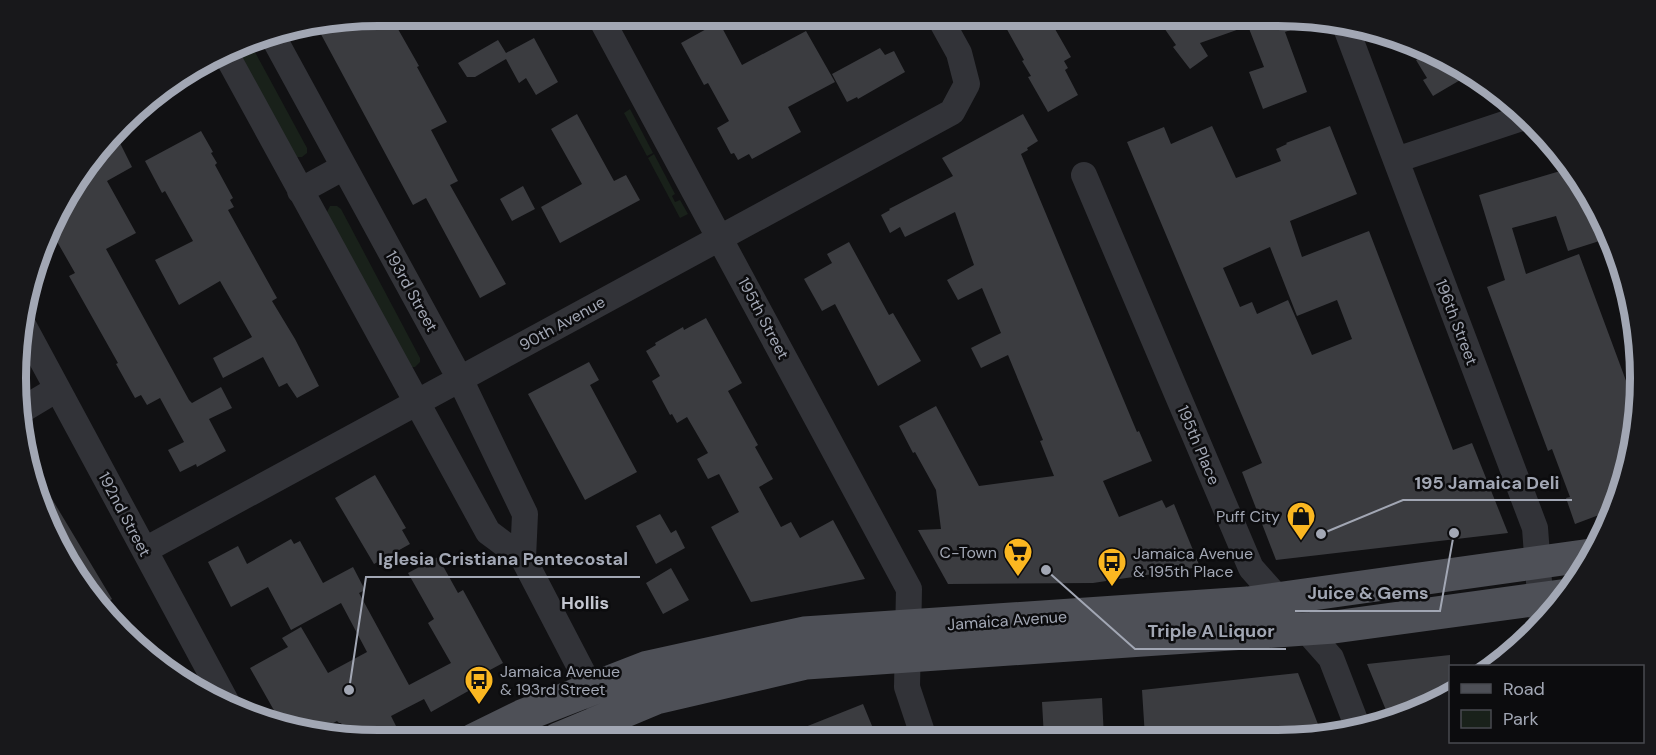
<svg xmlns="http://www.w3.org/2000/svg" width="1656" height="755" viewBox="0 0 1656 755" font-family="'DM Sans',sans-serif">
	<rect width="100%" height="100%" fill="#111113"/>
	<!-- green -->
	<path fill="#19211a" d="M249 41 307 148V153L302 157H296L235 49Z
		M630 109 653 153 647 156 624 113Z
		M654 154 675 194 672 196 675 202 680 200 688 214 680 218 648 158Z
		M330 206H337L341 209 420 358V362L415 367H409L326 214Z"/>
	<!-- building -->
	<path fill="#3b3c40" fill-rule="evenodd" d="M378 15H390L419 66 417 67 447 122 431 130 458 181 450 185 506 284 480 298 426 198 413 205 316 25Z
		M999 15H1047L1071 57 1064 61 1068 68 1065 70 1078 95 1048 112 1028 77 1031 76 1022 61 1024 60Z
		M1155 15H1279L1313 22 1285 32 1307 92 1263 109 1249 72 1264 67 1248 26 1200 43 1208 56 1190 69 1173 47 1176 45Z
		M719 22 742 65 806 31 835 82 788 107 801 132 752 159 749 154 738 160 734 153 731 154 717 128 729 121 708 83 704 85 681 43Z
		M534 38 558 82 536 95 526 78 519 83 506 59 475 77H467L458 63 498 40 506 53Z
		M880 48 885 55 894 51 905 72 858 99 857 97 847 102 832 74Z
		M1430 51 1467 76 1433 96 1423 80 1427 78 1416 60Z
		M577 114 614 181 626 175 640 200 560 243 541 207 582 184 551 129Z
		M1023 114 1038 141 1027 148 1028 150 1021 154 1137 432 1139 431 1152 461 1103 481 1119 517 1162 500 1166 508 1174 504 1200 567 1093 583 948 584 918 530 941 529 936 490 915 452 913 453 899 426 936 406 979 486 1054 476 1040 441 1043 440 1008 355 981 368 971 348 1001 333 982 288 958 300 947 280 974 265 955 212 905 237 900 227 890 233 881 215 890 210 889 209 953 176 942 158Z
		M1212 126 1236 178 1281 161 1276 149 1287 144 1286 143 1330 126 1357 194 1290 221 1302 257 1369 231 1453 450 1472 443 1508 533 1276 560 1242 472 1262 463 1127 142 1164 127 1171 144ZM1270 247 1297 316 1337 300 1352 339 1312 355 1288 300 1257 314 1252 302 1240 307 1223 268Z
		M201 131 213 152 211 153 217 163 215 165 233 198 230 200 234 207 228 210 277 298 272 301 295 339 319 386 297 398 287 383 279 387 263 357 223 378 213 358 252 337 220 281 179 305 155 260 193 241 165 191 162 193 145 161Z
		M115 133 132 167 107 181 136 233 106 249 189 400 192 403 221 387 232 408 209 419 226 451 197 467 196 464 180 472 168 450 184 442 160 398 147 405 141 395 135 398 116 364 118 363 69 276 75 273 51 231 63 197Z
		M1567 169 1612 237 1568 251 1556 216 1512 228 1526 274 1579 254 1635 405 1615 509 1575 524 1566 498 1570 497 1552 449 1548 451 1487 287 1505 280 1479 195Z
		M523 186 535 209 512 221 500 199Z
		M849 242 889 315 893 313 921 361 878 386 835 304 822 311 804 279 832 263 827 254Z
		M706 318 742 383 728 391 758 445 755 447 773 479 759 487 781 527 791 522 800 538 833 520 865 579 751 602 711 527 739 512 719 474 708 479 697 459 708 453 687 417 677 423 672 414 670 415 652 381 660 376 646 351 656 345 655 343 683 327 684 330Z
		M589 362 599 380 590 385 637 472 585 500 528 394Z
		M375 475 406 528 402 530 410 544 374 564 335 498Z
		M52 499 112 599 102 606 63 558 43 504Z
		M660 514 671 533 676 530 685 548 656 564 636 526Z
		M291 539 294 544 300 541 323 583 353 567 365 590 359 593 409 685 451 663 428 623 434 619 408 573 438 557 458 593 463 590 503 663 475 678 479 685 431 712 424 699 391 716 403 740H377L347 734 341 723H339L337 721 322 729 280 721 250 668 288 647 282 638 301 627 328 673 367 652 341 603 291 630 268 587 231 607 208 562 238 546 247 564Z
		M671 568 689 600 663 614 646 583Z
		M1450 655V693L1418 712 1390 720 1367 664Z
		M1298 673 1323 737H1145L1142 690Z
		M1102 698 1104 738H1044L1042 702Z
		M863 704 877 738 780 739V737Z"/>
	<g fill="none" stroke-linecap="round" stroke-linejoin="round">
		<!-- minor -->
		<path stroke="#323338" stroke-width="26" d="M599 15 909 589 907 687 924 738
			M1346 28 1535 528 1542 622
			M271 33 460 379 525 514 523 558
			M226 54 488 532 523 558 599 704
			M1396 160 1528 116
			M1084 175 1251 568 1331 658 1358 728
			M300 191 344 167
			M22 323 228 705
			M22 410 57 389
			M145 550 952 112 967 84 959 53 938 15"/>
		<!-- primary -->
		<path stroke="#4e5057" stroke-width="33" d="M558 739 656 698 806 663 1334 627 1568 595
			M473 740 522 716 648 667 804 633 1248 603 1591 555"/>
	</g>
	<!-- icons -->
	<defs>
		<g id="shop-pin" transform="scale(1.5)"><path d="M0 17L-7.5 6A9.5 9.5 0 1 1 7.5 6Z" fill="#fbb721" stroke="#0c0c0e"/><path d="M-5-2.5h2.3a2.7 3.5 0 0 1 5.4 0H5L5.5 6h-11ZM-1.5-2.5h3a1.5 2.3 0 0 0-3 0Z" fill="#111"/></g>
		<g id="supermarket-pin" transform="scale(1.5)"><path d="M0 17L-7.5 6A9.5 9.5 0 1 1 7.5 6Z" fill="#fbb721" stroke="#0c0c0e"/><path d="M-6-5.5h2.5l.6 2H6L4.5 2H-2.5L-4.4-4H-6ZM-1.5 3.2a1.3 1.3 0 1 0 .1 0ZM3 3.2a1.3 1.3 0 1 0 .1 0Z" fill="#111"/></g>
		<g id="bus-pin" transform="scale(1.5)"><path d="M0 17L-7.5 6A9.5 9.5 0 1 1 7.5 6Z" fill="#fbb721" stroke="#0c0c0e"/><path d="M-5-6H5V4H4V6H2V4H-2V6H-4V4H-5ZM-3.5-4V0h7V-4ZM-3.5 1.2v1.5H-2V1.2ZM2 1.2v1.5H3.5V1.2Z" fill="#111"/></g>
	</defs>
	<g fill-rule="evenodd">
		<use href="#shop-pin" x="1301" y="516"/>
		<use href="#supermarket-pin" x="1018" y="552"/>
		<use href="#bus-pin" x="1112" y="562"/>
		<use href="#bus-pin" x="479" y="680"/>
	</g>
	<g text-anchor="middle" stroke-width="5" stroke-linejoin="round" paint-order="stroke">
		<!-- street labels -->
		<g font-size="16" fill="#a2a7b4" stroke="#0c0c0e">
			<text transform="translate(412 291) rotate(61)" y="6">193rd Street</text>
			<text transform="translate(764 318) rotate(62)" y="6">195th Street</text>
			<text transform="translate(1457 322) rotate(69)" y="6">196th Street</text>
			<text transform="translate(562 323) rotate(-29)" y="6">90th Avenue</text>
			<text transform="translate(1199 445) rotate(67)" y="6">195th Place</text>
			<text transform="translate(125 514) rotate(62)" y="6">192nd Street</text>
			<text transform="translate(1007 620) rotate(-4)" y="6">Jamaica Avenue</text>
		</g>
		<!-- poi labels -->
		<g font-size="16" fill="#a2a7b4" stroke="#0c0c0e" text-anchor="end">
			<text x="1280" y="522">Puff City</text>
			<text x="997" y="558">C-Town</text>
			<text x="1133" y="559" text-anchor="start">Jamaica Avenue<tspan x="1133" dy="18">&amp; 195th Place</tspan></text>
			<text x="500" y="677" text-anchor="start">Jamaica Avenue<tspan x="500" dy="18">&amp; 193rd Street</tspan></text>
		</g>
		<!-- neighbourhood labels -->
		<g font-size="18" font-weight="bold" fill="#c3c6d0" stroke="#0c0c0e">
			<text x="585" y="609">Hollis</text>
		</g>
	</g>
	<!-- crop -->
	<path d="M0 0H1656V755H0ZM378 26H1278A352 352 0 0 1 1630 378V378A352 352 0 0 1 1278 730H378A352 352 0 0 1 26 378V378A352 352 0 0 1 378 26Z" fill="#18181b" fill-rule="evenodd"/>
	<path fill="none" stroke="#a2a7b4" stroke-width="8" d="M378 26H1278A352 352 0 0 1 1630 378V378A352 352 0 0 1 1278 730H378A352 352 0 0 1 26 378V378A352 352 0 0 1 378 26Z"/>
	<!-- callouts -->
	<path fill="none" stroke="#a2a7b4" stroke-width="2" d="M1321 534L1403 500H1572M349 690L366 577H640M1454 533L1440 611H1295M1046 570L1135 649H1286"/>
	<g fill="#a2a7b4" stroke="#0c0c0e" stroke-width="2">
		<circle cx="1321" cy="534" r="6"/>
		<circle cx="349" cy="690" r="6"/>
		<circle cx="1454" cy="533" r="6"/>
		<circle cx="1046" cy="570" r="6"/>
	</g>
	<g font-size="18" text-anchor="middle" font-weight="bold" fill="#a2a7b4" stroke="#0c0c0e" stroke-width="5" stroke-linejoin="round" paint-order="stroke">
		<text x="1487" y="489">195 Jamaica Deli</text>
		<text x="503" y="565">Iglesia Cristiana Pentecostal</text>
		<text x="1368" y="599">Juice &amp; Gems</text>
		<text x="1211" y="637">Triple A Liquor</text>
	</g>
	<!-- legend -->
	<rect x="1449" y="665" width="195" height="78" fill="#0c0c0e" stroke="#484a50" stroke-width="1.5"/>
	<rect x="1461" y="684" width="30" height="9" fill="#4e5057" stroke="#484a50" stroke-width="1.5"/>
	<text x="1503" y="695" font-size="18" fill="#a2a7b4">Road</text>
	<rect x="1461" y="710" width="30" height="18" fill="#19211a" stroke="#484a50" stroke-width="1.5"/>
	<text x="1503" y="725" font-size="18" fill="#a2a7b4">Park</text>
</svg>
